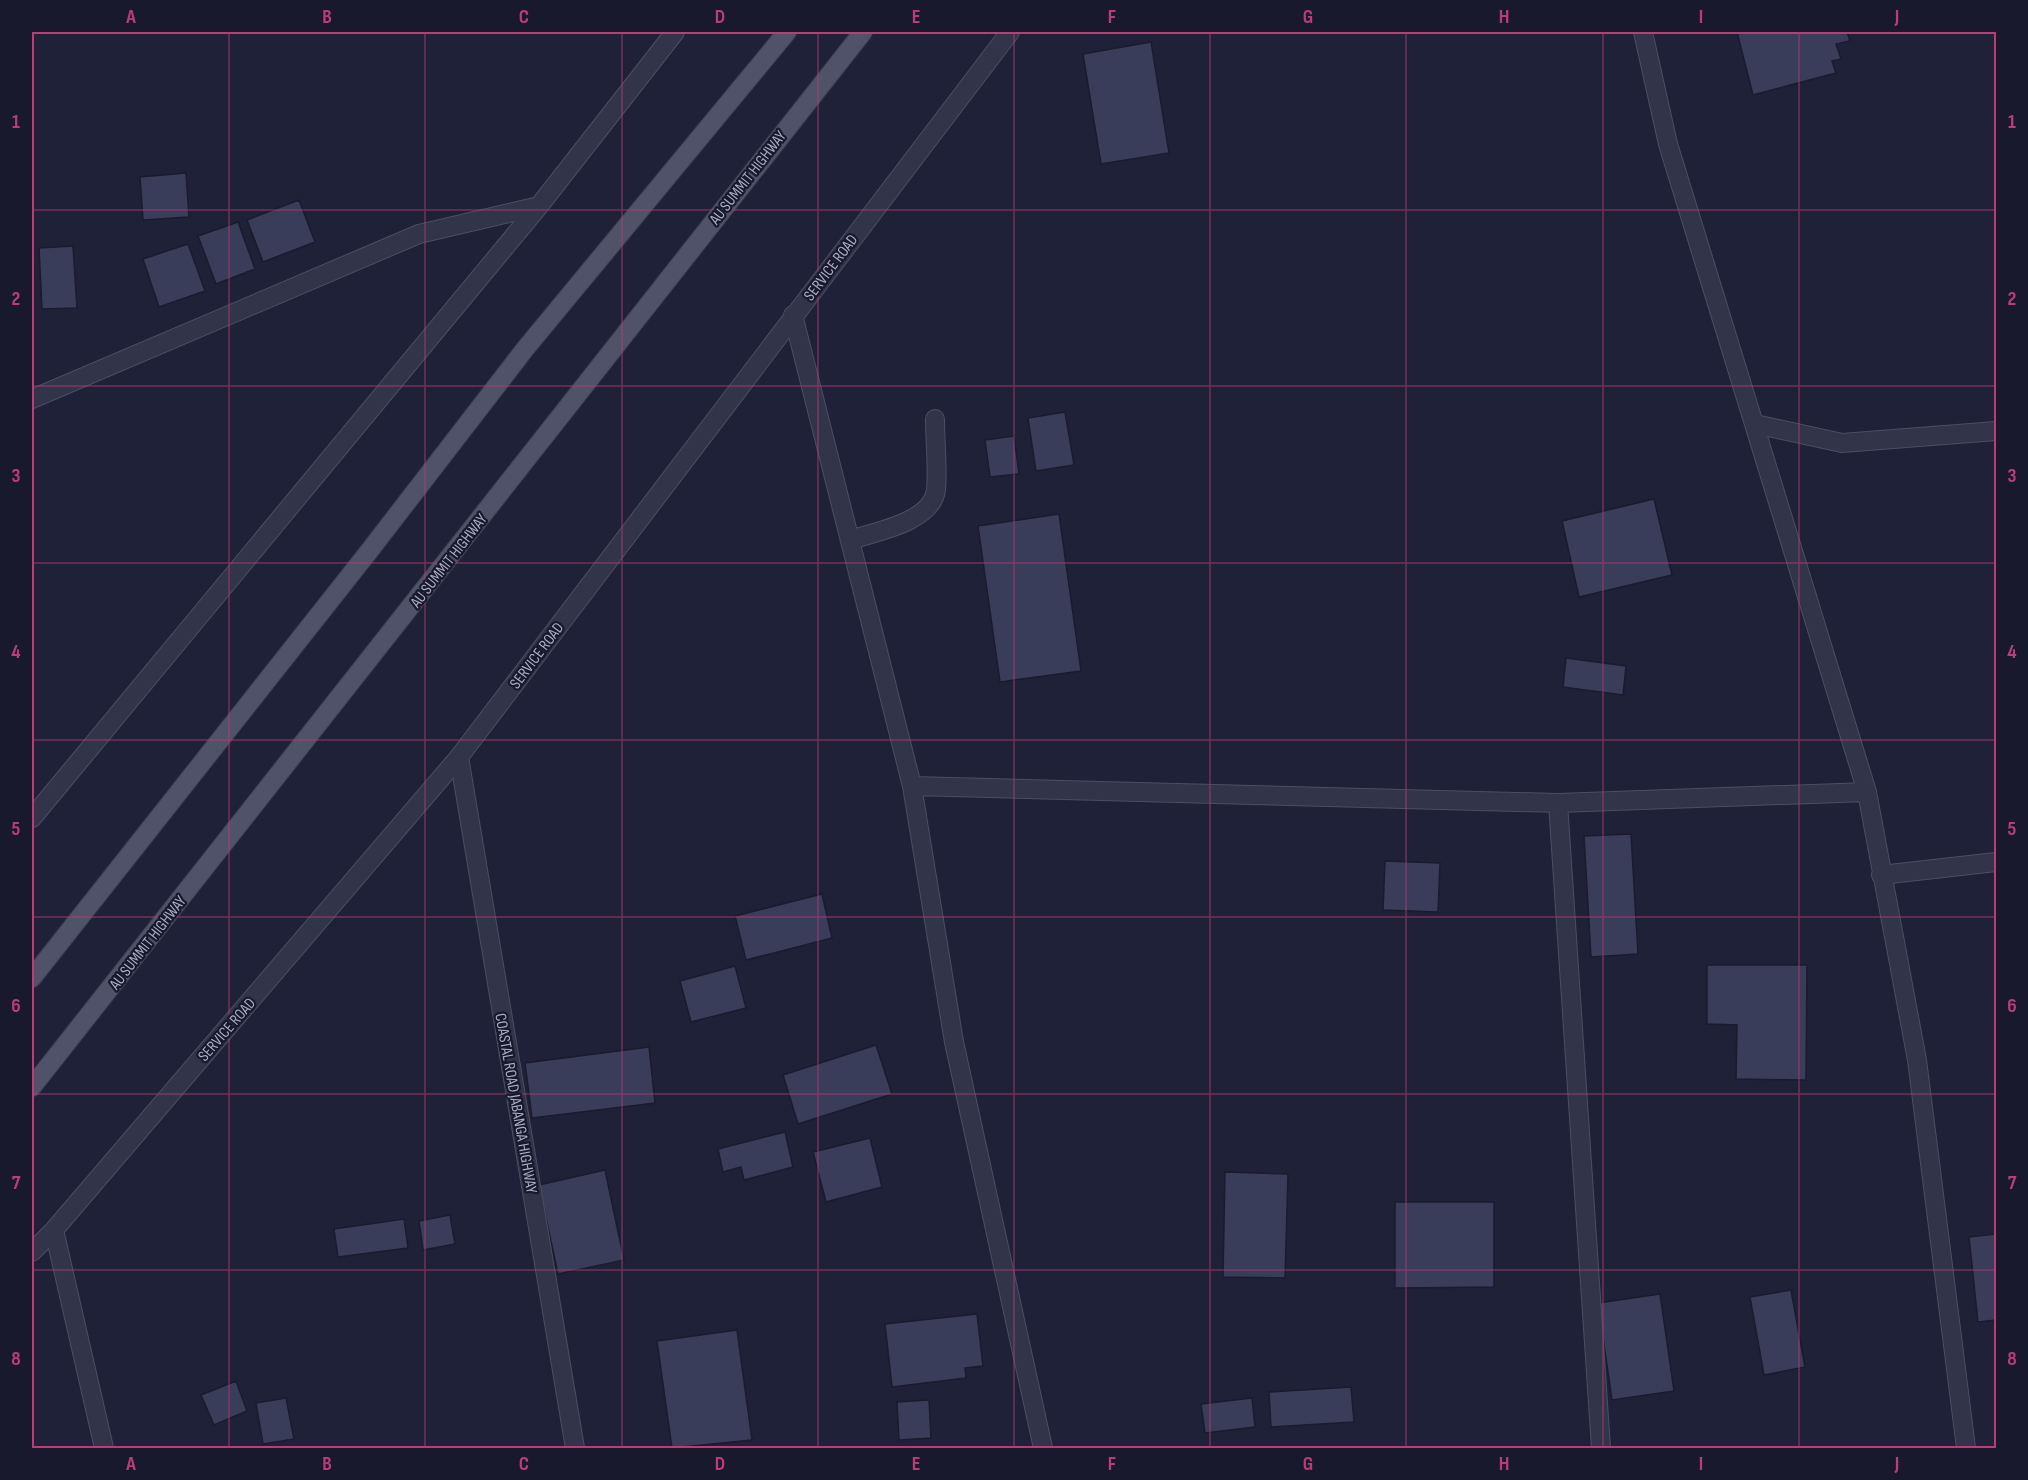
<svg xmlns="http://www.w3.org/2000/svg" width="2028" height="1480" viewBox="0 0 2028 1480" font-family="'Sofia Sans Condensed',sans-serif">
	<rect width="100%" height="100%" fill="#1e2138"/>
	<!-- building -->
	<path fill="#3a3d59" stroke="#1a1b2f" stroke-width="1.5" d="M1737 32H1847L1850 41 1836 44 1841 59 1832 61 1836 73 1753 95Z
		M1151 42 1169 153 1101 164 1083 54Z
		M186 173 189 217 143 220 140 177Z
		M299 200 315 242 263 262 247 220Z
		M238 222 255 269 216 284 198 236Z
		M188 244 205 291 159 307 143 259Z
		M73 246 77 308 42 309 39 248Z
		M1065 412 1074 465 1036 471 1028 418Z
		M1014 436 1019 474 990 477 985 440Z
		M1654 499 1672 575 1579 597 1562 521Z
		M1059 514 1081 671 1000 682 978 526Z
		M1566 658 1626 666 1623 695 1563 687Z
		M1631 834 1638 954 1591 957 1584 836Z
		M1385 861 1440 863 1438 912 1383 910Z
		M822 894 832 938 746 960 735 916Z
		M1707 965H1807L1806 1080 1736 1079 1737 1025 1707 1024Z
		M735 966 746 1008 691 1022 680 981Z
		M876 1045 892 1094 798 1124 783 1075Z
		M649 1047 655 1103 532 1118 525 1063Z
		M785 1132 793 1167 744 1180 741 1167 723 1172 718 1149Z
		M870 1138 882 1187 826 1202 813 1152Z
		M605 1170 624 1260 558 1274 539 1185Z
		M1225 1172 1288 1174 1285 1278 1223 1277Z
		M1395 1202H1494V1287L1395 1288Z
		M450 1215 455 1244 423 1250 419 1221Z
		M404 1219 408 1248 338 1257 334 1229Z
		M1996 1234V1320L1978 1322 1969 1237Z
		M1791 1290 1805 1367 1764 1375 1750 1297Z
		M1660 1294 1674 1391 1612 1400 1598 1303Z
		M977 1314 983 1366 965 1368 966 1378 892 1387 885 1324Z
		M737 1330 752 1440 672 1448 657 1341Z
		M236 1381 247 1411 214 1425 201 1395Z
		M1351 1387 1354 1422 1271 1427 1269 1392Z
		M286 1398 294 1439 263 1444 256 1403Z
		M1252 1398 1255 1427 1205 1433 1201 1404Z
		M929 1400 931 1438 899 1440 897 1402Z"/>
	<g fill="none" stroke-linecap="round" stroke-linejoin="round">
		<!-- minor casing -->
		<g stroke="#4d4e64" stroke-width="20">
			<path id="minor" d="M1643 32 1668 144 1867 792 1917 1060 1966 1448
				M793 315 912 786 954 1042 1043 1448
				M32 399 419 234 539 206
				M1755 424 1842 443 1996 431
				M850 540C875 532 932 522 936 490 938 468 935 442 935 419
				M459 757 575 1448
				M912 786 1558 803 1867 792
				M1558 803 1601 1448
				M32 818 539 206 675 32
				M1881 875 1996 862
				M54 1230 104 1448
				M32 1252 54 1230 459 757 1010 32"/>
		</g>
		<!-- primary casing -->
		<g stroke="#3c3d52" stroke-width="20">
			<path id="primary" d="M32 978 370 550 525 349 787 32
				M32 1087 863 32"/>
		</g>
		<!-- minor -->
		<use href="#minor" stroke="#323449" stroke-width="18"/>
		<!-- primary -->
		<use href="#primary" stroke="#505269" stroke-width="18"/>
	</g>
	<!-- grid -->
	<path fill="none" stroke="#bc3d76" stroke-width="1.5" stroke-opacity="0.55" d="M229 32V1448M425 32V1448M622 32V1448M818 32V1448M1014 32V1448M1210 32V1448M1406 32V1448M1603 32V1448M1799 32V1448M32 210H1996M32 386H1996M32 563H1996M32 740H1996M32 917H1996M32 1094H1996M32 1270H1996"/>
	<g text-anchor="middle" stroke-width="4.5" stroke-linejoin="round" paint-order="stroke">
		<!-- street labels -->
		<g font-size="16" fill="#acadc6" stroke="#18192d">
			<text transform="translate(747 177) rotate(-52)" y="6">AU SUMMIT HIGHWAY</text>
			<text transform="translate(830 267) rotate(-53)" y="6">SERVICE ROAD</text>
			<text transform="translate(448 560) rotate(-52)" y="6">AU SUMMIT HIGHWAY</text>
			<text transform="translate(536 655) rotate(-53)" y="6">SERVICE ROAD</text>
			<text transform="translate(147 942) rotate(-52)" y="6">AU SUMMIT HIGHWAY</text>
			<text transform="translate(226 1029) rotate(-49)" y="6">SERVICE ROAD</text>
			<text transform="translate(517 1103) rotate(80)" y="6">COASTAL ROAD JABANGA HIGHWAY</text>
		</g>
	</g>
	<!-- border -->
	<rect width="2028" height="1480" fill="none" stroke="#18192d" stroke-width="66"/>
	<rect x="33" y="33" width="1962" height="1414" fill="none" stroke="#bc3d76" stroke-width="2"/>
	<g font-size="20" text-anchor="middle" font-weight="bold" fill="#bc3d76">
		<text x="131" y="23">A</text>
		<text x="327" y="23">B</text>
		<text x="524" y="23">C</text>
		<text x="720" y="23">D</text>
		<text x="916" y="23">E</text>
		<text x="1112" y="23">F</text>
		<text x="1308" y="23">G</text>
		<text x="1504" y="23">H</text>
		<text x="1701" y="23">I</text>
		<text x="1897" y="23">J</text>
		<text x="16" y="128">1</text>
		<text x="2012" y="128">1</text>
		<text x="16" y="305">2</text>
		<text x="2012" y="305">2</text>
		<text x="16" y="482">3</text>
		<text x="2012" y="482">3</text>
		<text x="16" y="658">4</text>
		<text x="2012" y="658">4</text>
		<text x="16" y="835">5</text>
		<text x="2012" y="835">5</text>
		<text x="16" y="1012">6</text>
		<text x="2012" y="1012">6</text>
		<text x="16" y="1189">7</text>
		<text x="2012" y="1189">7</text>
		<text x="16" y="1365">8</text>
		<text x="2012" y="1365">8</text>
		<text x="131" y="1470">A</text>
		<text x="327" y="1470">B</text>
		<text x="524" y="1470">C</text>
		<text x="720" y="1470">D</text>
		<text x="916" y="1470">E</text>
		<text x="1112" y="1470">F</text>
		<text x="1308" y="1470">G</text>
		<text x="1504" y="1470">H</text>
		<text x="1701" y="1470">I</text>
		<text x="1897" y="1470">J</text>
	</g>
</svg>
